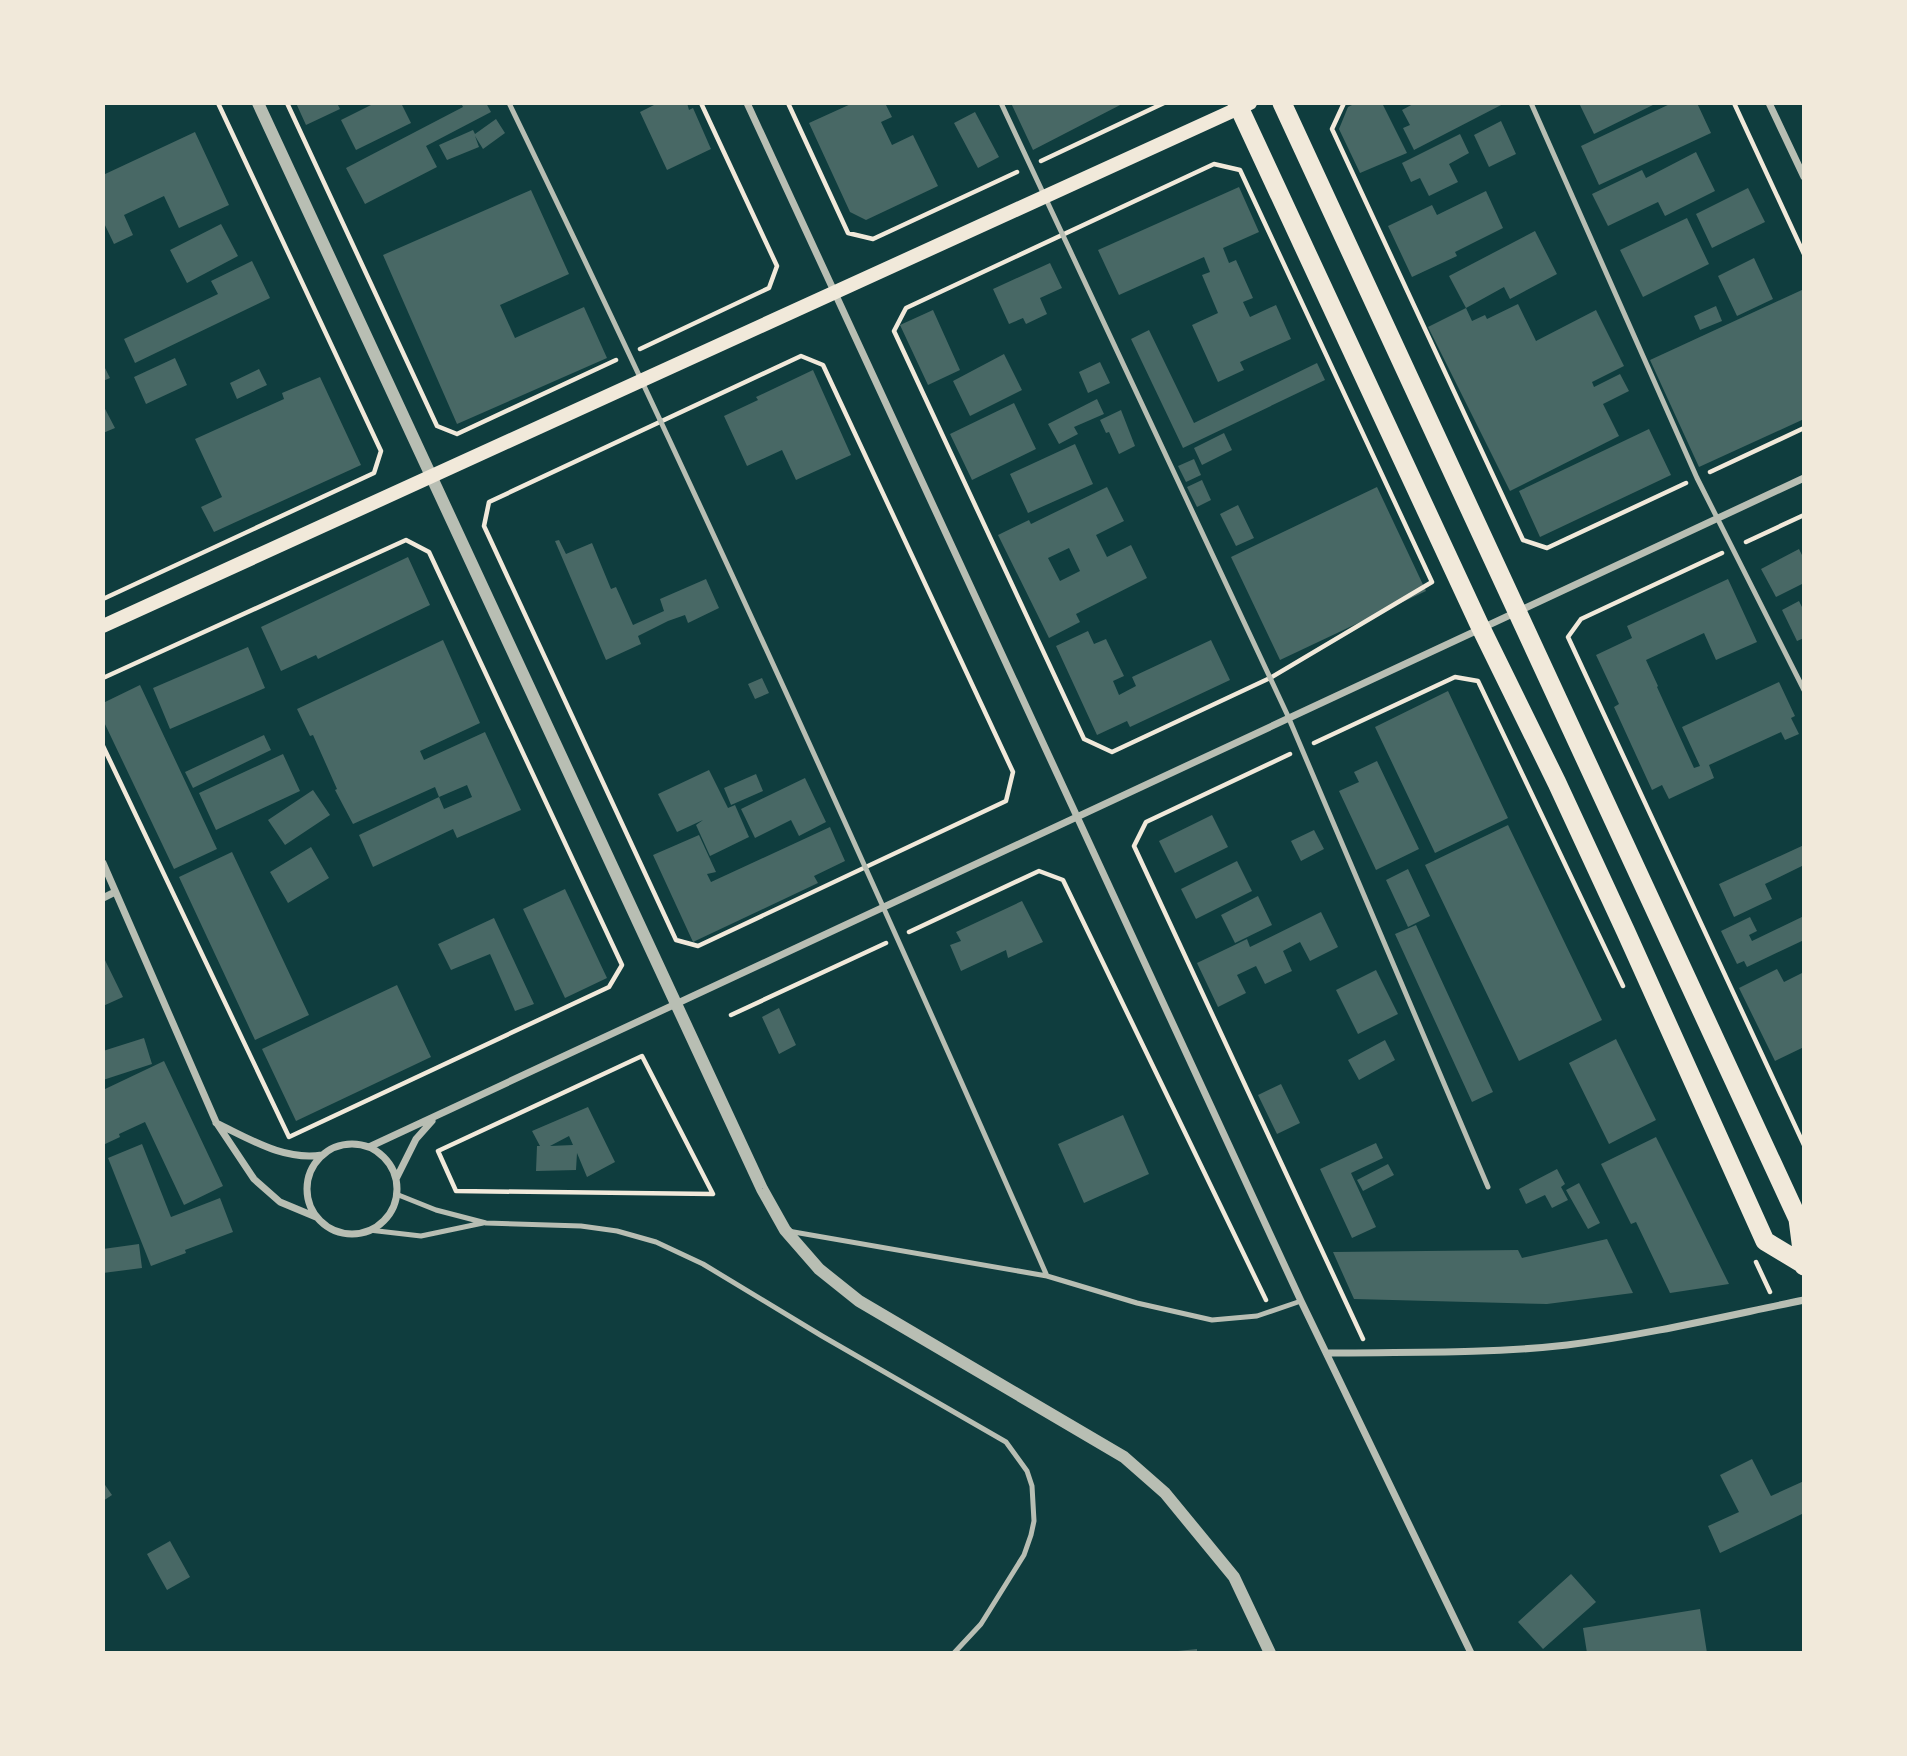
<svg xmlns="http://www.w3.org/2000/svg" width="1907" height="1756" viewBox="0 0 1907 1756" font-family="'Crimson Pro',serif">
	<rect width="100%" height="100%" fill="#0f3d3e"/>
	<!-- building -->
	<path fill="#486865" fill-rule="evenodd" d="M296 103H337L340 109 306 125Z
		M375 103H401L411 123 356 150 341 120Z
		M461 103H486L491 112 426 146 437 167 365 204 346 168 463 107Z
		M658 103H687L689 110 693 108 711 149 667 170 640 112Z
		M853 103H885L892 117 881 122 892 145 913 135 938 186 866 220 850 212 809 123Z
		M1011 103H1124L1033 150Z
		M1356 103H1382L1407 153 1360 173 1339 129 1348 107Z
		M1415 103H1505L1414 150 1403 128 1410 125 1402 110Z
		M1579 103H1657L1594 134Z
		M1672 103H1697L1711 133 1599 185 1581 146Z
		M975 112 999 157 978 168 954 123Z
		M496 119 505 133 483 149 475 136 479 147 447 160 439 145 473 130 475 134Z
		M1501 121 1516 154 1489 167 1474 135Z
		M195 132 229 205 179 228 164 196 124 215 133 235 114 244 103 221V175Z
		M1460 134 1469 153 1449 164 1458 182 1429 196 1420 178 1411 182 1402 163Z
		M1696 152 1715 191 1665 216 1658 202 1608 226 1592 194 1642 170 1646 178Z
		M1239 187 1259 232 1223 248 1229 263 1236 260 1253 298 1243 302 1250 317 1276 305 1291 339 1240 362 1244 370 1218 382 1192 325 1218 313 1202 275 1210 272 1204 257 1119 295 1098 250Z
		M1748 188 1765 222 1712 248 1696 214Z
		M531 190 569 274 500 305 515 338 584 307 607 358 457 424 383 255Z
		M1486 191 1503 228 1455 252 1457 256 1412 277 1388 226 1432 205 1437 215Z
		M1687 218 1709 264 1643 297 1620 250Z
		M221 224 238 256 187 283 170 250Z
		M1535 231 1557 274 1510 299 1504 287 1466 308 1472 321 1485 315 1487 319 1518 304 1536 341 1596 310 1624 366 1592 382 1594 387 1620 374 1629 391 1603 404 1619 436 1510 491 1428 327 1466 308 1449 276Z
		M1754 258 1773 299 1737 316 1718 276Z
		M252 261 270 298 135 363 124 339 218 294 211 281Z
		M1050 263 1062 288 1040 298 1047 314 1026 324 1023 318 1009 324 993 289Z
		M1804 289V419L1699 467 1650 360Z
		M1716 306 1722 321 1700 330 1694 316Z
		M933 310 960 370 928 385 900 325Z
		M1149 330 1194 423 1317 363 1325 380 1183 448 1131 339Z
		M1004 354 1022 390 970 416 953 381Z
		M175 358 187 385 146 404 134 377Z
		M1100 362 1110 383 1088 393 1079 372Z
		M103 364 110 378 103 381Z
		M259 369 267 385 237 399 230 383Z
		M813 370 851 455 796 480 782 450 747 466 724 416 758 400 756 397Z
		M320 377 361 465 214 532 201 507 222 497 195 439 284 399 282 393Z
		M1097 399 1104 414 1074 427 1078 434 1059 444 1048 424Z
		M1014 403 1036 449 972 480 950 434Z
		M103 405 115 428 103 433Z
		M1121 410 1135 446 1119 454 1109 432 1106 433 1100 420Z
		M1649 429 1671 475 1540 537 1519 491Z
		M1224 433 1232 450 1202 465 1194 448Z
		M1075 444 1093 484 1028 513 1010 474Z
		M1194 459 1201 475 1186 482 1178 466Z
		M1202 480 1211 500 1197 507 1187 487Z
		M1107 487 1124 521 1096 535 1107 557 1131 545 1147 578 1076 614 1080 622 1049 638 998 535 1029 520 1031 524ZM1069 548 1080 571 1060 581 1048 558Z
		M1377 487 1426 591 1280 660 1231 557Z
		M1238 505 1254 538 1236 546 1220 514Z
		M559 540 566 554 592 543 611 589 616 587 633 625 664 611 660 599 706 579 719 608 688 623 685 615 668 621 638 636 641 644 606 660 555 541Z
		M1799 549 1804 559V583L1776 597 1761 569Z
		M408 557 430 605 318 659 316 655 281 671 261 627Z
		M1728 579 1757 642 1716 660 1704 633 1646 660 1658 686 1657 687 1694 768 1700 766 1682 727 1779 682 1795 716 1791 718 1799 734 1785 740 1781 732 1709 765 1714 778 1669 799 1662 785 1652 790 1614 707 1619 704 1596 655 1632 638 1627 626Z
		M1799 601 1804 611V638L1797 641 1782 610Z
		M1088 631 1094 644 1106 639 1124 676 1113 681 1119 695 1136 686 1132 677 1211 640 1230 680 1130 727 1127 721 1097 735 1056 646Z
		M443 640 480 723 420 751 424 760 485 732 521 810 457 838 453 829 373 867 359 835 439 797 444 809 472 797 467 785 439 797 435 787 353 824 335 790 337 789 313 735 310 736 297 709Z
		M248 647 265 688 170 729 153 688Z
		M762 678 769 693 755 699 748 684Z
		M140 685 217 849 174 869 103 720V703Z
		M1448 691 1508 818 1435 853 1375 727Z
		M264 735 271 750 193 788 185 772Z
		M283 754 300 791 216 830 199 793Z
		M1377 761 1419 849 1376 870 1339 791 1359 782 1354 772Z
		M709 770 728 808 735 805 749 837 710 856 696 825 703 820 677 832 658 794Z
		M756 774 763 791 731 805 724 788Z
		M805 778 826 822 799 836 791 820 755 838 741 809Z
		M313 790 330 815 285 845 268 820Z
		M1212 815 1228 847 1175 873 1159 841Z
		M1508 825 1602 1020 1519 1061 1425 865Z
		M830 827 845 861 814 876 818 883 693 942 653 855 699 835 716 872 707 874 711 882Z
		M1314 830 1324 849 1301 861 1291 841Z
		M1804 845V865L1765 884 1772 899 1734 917 1719 884Z
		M311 847 329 878 288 903 270 872Z
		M232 852 309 1015 255 1040 179 877Z
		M1237 861 1252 891 1196 919 1181 889Z
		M1408 869 1430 916 1408 927 1386 880Z
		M565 889 607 978 565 998 523 909Z
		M1258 896 1272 925 1235 943 1221 915Z
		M1022 901 1043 942 1008 958 1006 950 961 971 950 945 961 941 956 932Z
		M1321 912 1338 947 1310 961 1300 942 1283 951 1292 971 1265 984 1256 966 1237 975 1246 993 1218 1007 1197 963 1247 939 1250 947Z
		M1804 916V940L1747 967 1744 961 1737 964 1721 931 1750 917 1757 931 1749 935 1752 941Z
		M494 918 534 1004 515 1011 490 954 451 970 438 944Z
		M1416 925 1493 1092 1472 1102 1395 934Z
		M103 956 123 997 103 1006Z
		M1777 969 1784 982 1804 972V1047L1775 1061 1739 988Z
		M1376 970 1398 1014 1358 1034 1336 990Z
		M397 985 431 1057 296 1121 262 1049Z
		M779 1008 796 1045 779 1054 762 1017Z
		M144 1038 152 1064 103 1080V1051Z
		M1616 1039 1656 1120 1609 1144 1569 1063Z
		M1385 1040 1395 1060 1359 1080 1348 1060Z
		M164 1061 223 1186 184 1205 145 1122 119 1134 120 1137 103 1145V1090Z
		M1281 1084 1300 1123 1277 1134 1258 1095Z
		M588 1107 615 1162 587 1177 577 1153 576 1170 536 1171 537 1146H540L532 1131ZM569 1136 573 1145 550 1146Z
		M1123 1115 1149 1174 1084 1203 1058 1144Z
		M1656 1137 1686 1197 1729 1284 1670 1293 1636 1222 1631 1224 1601 1164Z
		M1376 1143 1383 1158 1351 1173 1376 1227 1352 1238 1320 1169Z
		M142 1144 171 1217 220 1198 233 1232 185 1250 186 1253 151 1266 108 1158Z
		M1388 1164 1394 1175 1363 1191 1357 1180Z
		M1557 1169 1565 1184 1561 1187 1568 1200 1552 1208 1545 1195 1526 1204 1519 1189Z
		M1579 1183 1600 1223 1588 1229 1566 1190Z
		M1607 1239 1633 1293 1547 1304 1354 1299 1333 1252 1518 1250 1522 1258Z
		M139 1244 142 1268 103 1273V1249Z
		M1752 1459 1771 1496 1804 1481V1513L1720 1553 1708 1526 1739 1512 1720 1475Z
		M103 1482 112 1495 103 1501Z
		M170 1541 190 1577 167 1590 147 1554Z
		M1571 1574 1596 1602 1543 1649 1518 1622Z
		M1700 1609 1707 1653H1587L1583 1628Z
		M1197 1649V1653H1178V1651Z"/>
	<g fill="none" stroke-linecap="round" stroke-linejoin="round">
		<!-- path -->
		<path stroke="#f1e9da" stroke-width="4.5" d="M287 103 437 426 457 434 616 360
			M788 103 848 233 873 239 1017 172
			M1344 103 1332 129 1523 540 1547 548 1686 483
			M1734 103 1804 254
			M1041 161 1164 103
			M1214 164 1240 170 1432 582 1270 678 1112 752 1084 739 894 331 906 308Z
			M640 349 769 288 777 266 701 103
			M801 356 823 365 1013 772 1006 801 698 946 676 940 484 526 489 502Z
			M1710 472 1804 428
			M1746 542 1804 515
			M1722 553 1581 619 1568 637 1804 1145
			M103 599 374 473 381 451 218 103
			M103 678 406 540 429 552 622 965 609 987 289 1137 103 746
			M1314 743 1455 677 1478 681 1623 986
			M1290 754 1146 822 1134 846 1363 1339
			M909 932 1039 871 1063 880 1266 1300
			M731 1015 886 943
			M642 1056 713 1194 456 1191 438 1151Z
			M1756 1262 1770 1292"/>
		<!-- service -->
		<path stroke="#b8beb3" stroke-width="5" d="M509 103C697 490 874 882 1047 1276
			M1001 103 1287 714 1488 1187
			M1531 103 1697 478 1804 690
			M396 1194 436 1210 486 1223 581 1226 617 1231 656 1242 703 1264 822 1336 1006 1442 1027 1471 1032 1486 1034 1521 1031 1535 1024 1555 981 1624 954 1653
			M369 1230 421 1236 483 1223
			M788 1231 1047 1276 1137 1303 1212 1320 1257 1316 1301 1301"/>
		<!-- minor -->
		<path stroke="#b8beb3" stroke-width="7" d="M747 103 1301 1301 1471 1653
			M1769 103 1804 177
			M103 863 216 1122 254 1179 280 1202 316 1217
			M103 898 115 892
			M216 1123C250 1139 284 1161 322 1155
			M307 1189a45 45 0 1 1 90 0a45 45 0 1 1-90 0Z
			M369 1147 1804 478
			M396 1179 416 1139 432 1121
			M1327 1353C1407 1352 1488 1354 1567 1345 1647 1335 1726 1316 1804 1300"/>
		<!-- tertiary -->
		<path stroke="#b8beb3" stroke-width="12" d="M258 103 762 1189 785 1230 819 1269 859 1301 1124 1457 1165 1493 1234 1577 1270 1653"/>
		<!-- secondary -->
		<path stroke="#f1e9da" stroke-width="14" d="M103 626 1250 103"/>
		<!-- trunk -->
		<path stroke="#f1e9da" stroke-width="19" d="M1237 103 1479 624 1557 783 1626 932 1765 1241 1803 1264
			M1282 103 1798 1219 1804 1266"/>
	</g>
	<!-- border -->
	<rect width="1907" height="1756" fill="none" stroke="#f1e9da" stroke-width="210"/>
</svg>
